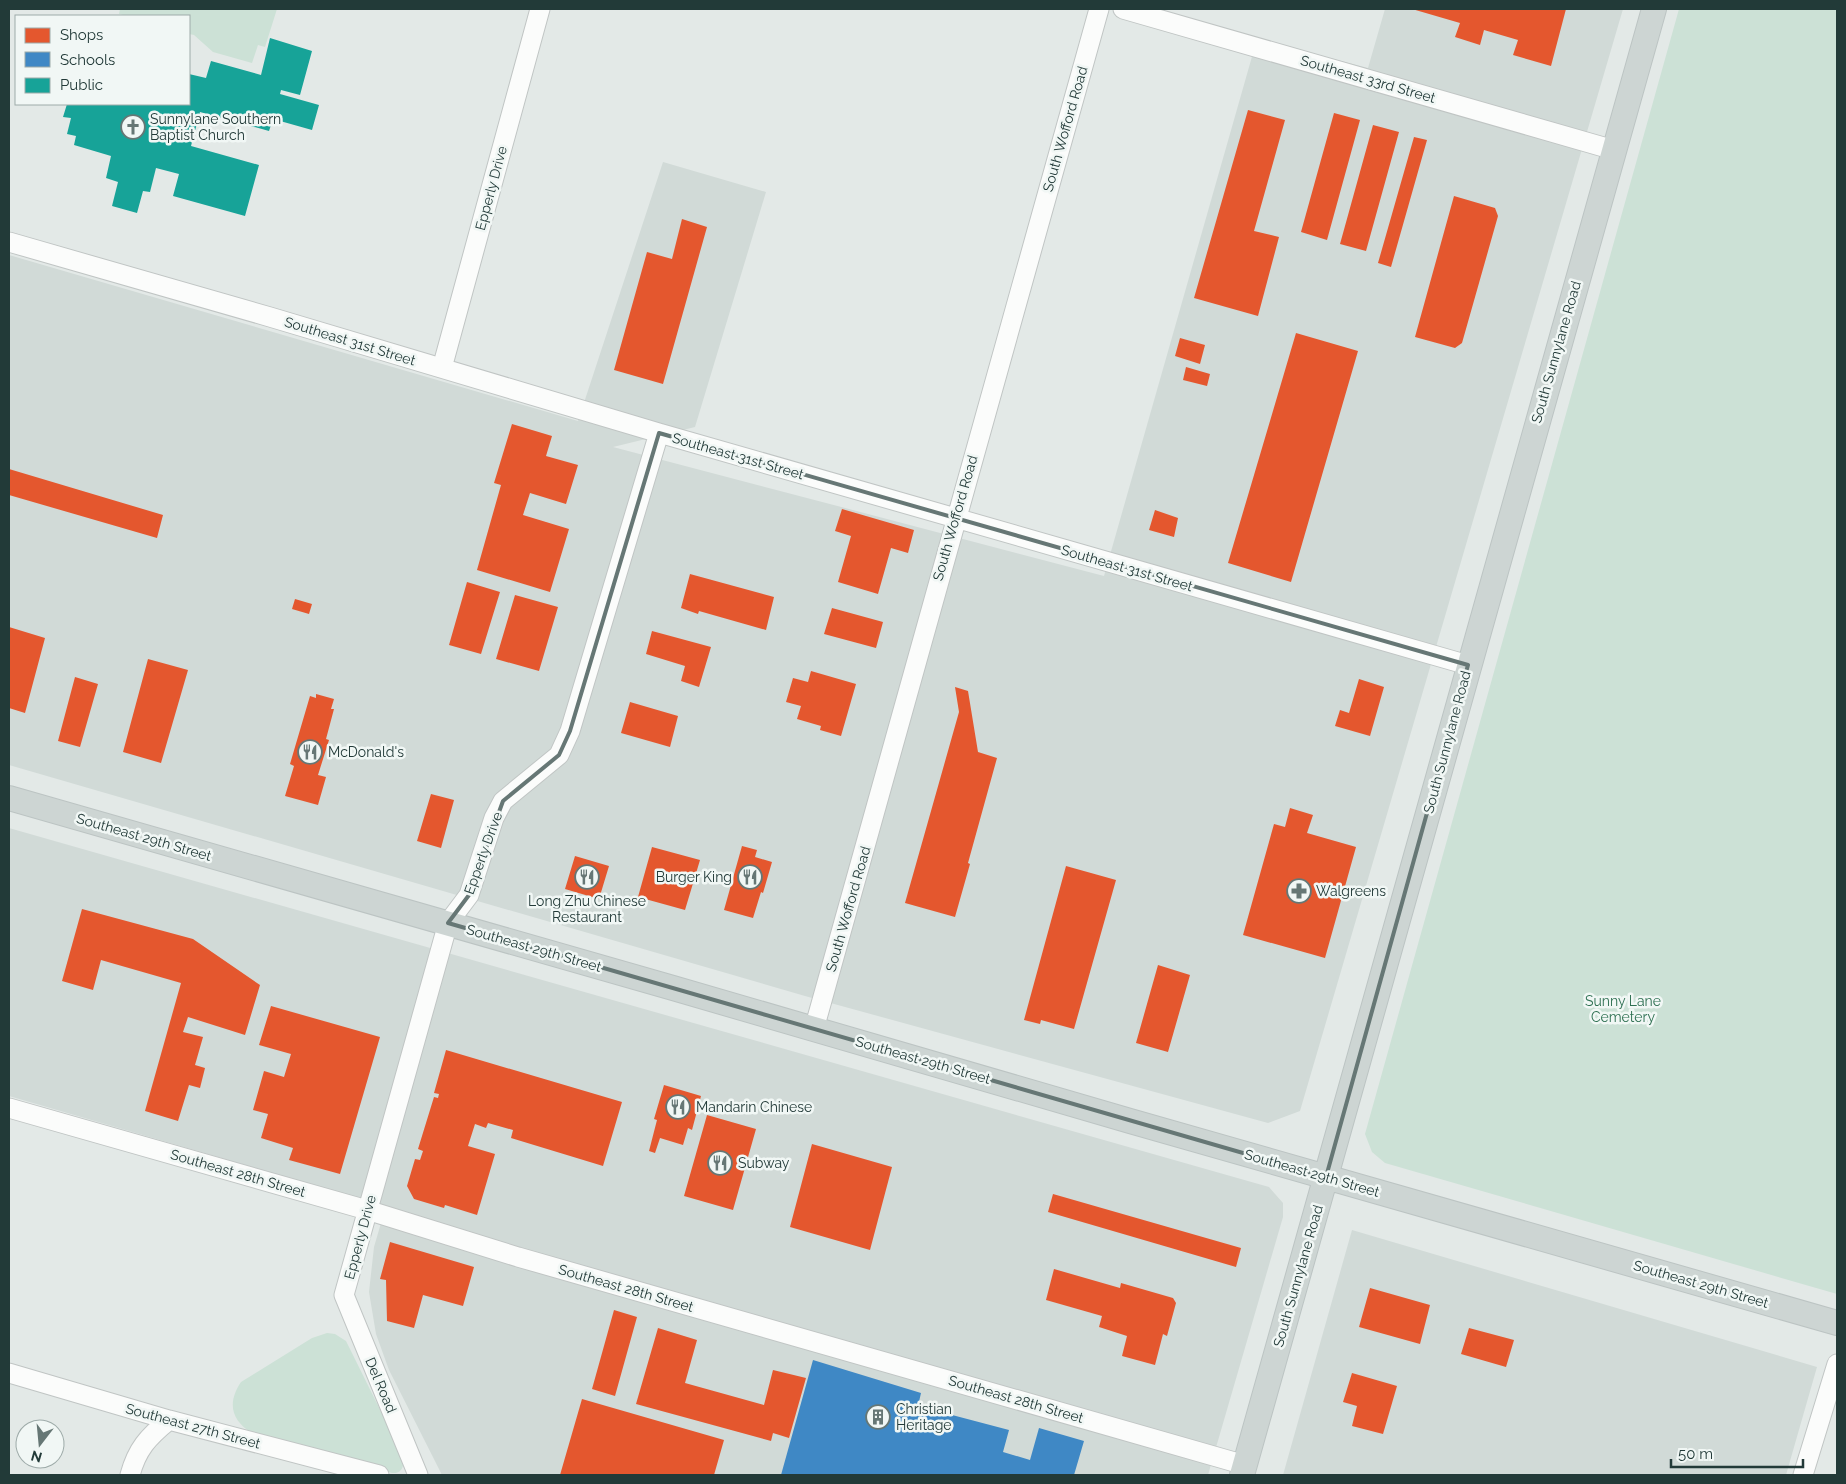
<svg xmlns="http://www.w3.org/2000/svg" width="1846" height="1484" viewBox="0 0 1846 1484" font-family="Raleway,sans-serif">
	<rect width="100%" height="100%" fill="#e3e9e7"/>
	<!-- built -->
	<path fill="#d1dad7" d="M1385 9H1623L1300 1111 1268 1123 805 996 9 765V255L578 421 663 162 766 192 695 427 613 447 1104 576 1257 39 1368 68Z
		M9 828 1269 1187 1283 1203V1217L1208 1475H442L389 1370 376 1334 369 1292 374 1247 386 1206 9 1096Z
		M1352 1230 1817 1367 1786 1475H1283Z"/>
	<!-- green -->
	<path fill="#cce1d6" d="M120 9H277L265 47 258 45 252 63 213 52 194 35 189 34V16H127L119 14Z
		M1679 9H1837V1294L1385 1163 1372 1152 1365 1134Z
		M327 1333 335 1334 346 1341 403 1456C405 1465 402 1474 392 1473L252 1433C231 1420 227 1403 241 1382L312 1338Z"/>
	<!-- shops -->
	<path fill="#e4572e" d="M1412 9H1566L1551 66 1513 55 1518 40 1484 30 1480 45 1455 37 1460 23Z
		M1248 110 1285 120 1254 231 1279 237 1258 316 1194 298Z
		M1334 113 1360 120 1327 240 1301 232Z
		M1373 125 1399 132 1366 251 1340 244Z
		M1414 137 1427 140 1391 267 1378 263Z
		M1454 196 1495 208 1498 216 1462 343 1455 348 1415 337Z
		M682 219 707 227 663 384 614 370 647 252 672 259Z
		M1296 333 1358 351 1291 582 1228 563Z
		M1180 338 1205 345 1200 364 1175 356Z
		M1186 367 1210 374 1207 386 1183 380Z
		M512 424 552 436 546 456 578 465 566 504 530 493 523 515 569 529 550 592 477 570 501 485 494 483Z
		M9 469 163 515 157 538 9 495Z
		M842 509 914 530 908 553 891 548 878 594 838 582 851 536 835 531Z
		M1155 510 1178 518 1174 537 1149 530Z
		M690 574 774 597 766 630 699 611 698 614 681 608Z
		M467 582 500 592 481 654 449 645Z
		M515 595 558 607 539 671 496 659Z
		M295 599 312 604 309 614 292 609Z
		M832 608 883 622 876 648 824 634Z
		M9 627 45 638 25 713 9 708Z
		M652 631 711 647 699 687 681 681 685 666 646 654Z
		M148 659 188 670 161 763 123 752Z
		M811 671 856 684 841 736 820 730 821 726 797 719 801 706 786 702 793 678 808 682Z
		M75 677 98 684 80 747 58 741Z
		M1359 679 1384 687 1370 736 1335 726 1340 710 1349 713Z
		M955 687 968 691 978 752 997 758 968 863 970 864 955 917 905 903 959 712Z
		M316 694 334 699 331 709H334L326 739 329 740 318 775 326 777 318 805 285 796 294 766 290 764 310 696 316 698Z
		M630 702 678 716 670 747 621 733Z
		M431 794 454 800 441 848 417 841Z
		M1290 808 1313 815 1307 833 1356 847 1325 958 1243 935 1274 824 1285 827Z
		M742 846 757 850 755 857 772 862 763 893 761 892 753 918 724 910Z
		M652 847 700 860 685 910 638 897Z
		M575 856 609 866 599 899 565 889Z
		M1066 866 1116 880 1074 1029 1041 1020 1040 1024 1024 1020Z
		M82 909 193 939 260 985 245 1035 188 1017 183 1032 203 1037 195 1065 205 1068 200 1088 189 1085 178 1121 145 1111 181 983 101 960 93 990 62 981Z
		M1158 965 1190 975 1168 1052 1136 1043Z
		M271 1006 380 1037 340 1174 289 1160 293 1148 261 1138 268 1114 253 1110 264 1071 284 1077 291 1054 259 1045Z
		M446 1050 622 1102 603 1166 511 1138 513 1130 488 1123 486 1128 475 1124 468 1146 495 1154 477 1215 445 1205 444 1208 414 1199 407 1186 415 1159 420 1160 423 1151 418 1149 434 1097 438 1098 439 1094 434 1093Z
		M664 1085 701 1096 692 1130 688 1128 683 1145 660 1138 655 1153 649 1151 657 1120 654 1119Z
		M707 1115 756 1129 733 1210 684 1196Z
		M812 1144 892 1167 870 1250 790 1227Z
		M1053 1194 1241 1248 1236 1267 1048 1212Z
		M390 1242 474 1267 463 1306 423 1295 414 1328 387 1321 386 1280 380 1279Z
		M1054 1269 1120 1288 1121 1283 1173 1298 1176 1303 1167 1336 1163 1334 1155 1365 1122 1356 1127 1336 1099 1327 1102 1316 1046 1300Z
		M1370 1288 1430 1305 1420 1344 1359 1327Z
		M614 1310 637 1317 615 1396 592 1389Z
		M658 1328 697 1340 685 1383 764 1405 773 1370 806 1378 789 1438 773 1433 771 1441 636 1404Z
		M1469 1328 1514 1340 1506 1367 1461 1354Z
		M1352 1373 1397 1386 1383 1434 1352 1426 1357 1406 1343 1402Z
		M582 1399 724 1440 714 1475H560Z"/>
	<!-- schools -->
	<path fill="#3f88c5" d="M813 1360 921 1393 918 1406 1009 1430 1003 1452 1030 1460 1039 1428 1084 1441 1074 1475H781Z"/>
	<!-- public -->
	<path fill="#17a398" d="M270 38 312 51 300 95 281 90 280 94 319 105 312 130 273 119 269 131 200 112 191 146 259 165 245 216 173 196 179 174 156 168 150 192 143 191 137 213 112 206 118 182 106 178 111 156 74 145 76 136 67 134 71 118 63 117 67 104H189V74L206 78 211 61 261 75Z"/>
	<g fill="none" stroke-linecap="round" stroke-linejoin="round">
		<!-- minor casing -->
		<g stroke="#c0c5c4" stroke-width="21">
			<path id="minor" d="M1123 9 1614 150
				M9 242 270 317 659 433 1468 665
				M442 368 540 9
				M814 1029 1099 9
				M9 1108 367 1210 518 1257 1245 1465
				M9 1373 169 1420 379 1475
				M130 1475C137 1449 148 1437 169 1420
				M418 1475 344 1295 448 923 469 895 494 818 503 801 559 755 570 731 659 433
				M1803 1475 1837 1364"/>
		</g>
		<!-- major casing -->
		<g stroke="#bcc4c3" stroke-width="26">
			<path id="major" d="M9 798 673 988 1130 1121 1837 1323
				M1242 1475 1654 9"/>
		</g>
		<!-- minor -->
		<use href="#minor" stroke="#fbfcfb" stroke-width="19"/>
		<!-- major -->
		<use href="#major" stroke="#cdd5d3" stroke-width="24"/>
	</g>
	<!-- marked area -->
	<path fill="none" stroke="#667775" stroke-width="4" stroke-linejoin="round" d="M659 433 1468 665 1326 1177 448 923 469 895 503 801 559 755 570 731Z"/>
	<!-- icons -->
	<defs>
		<g id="church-ring" transform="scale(1.25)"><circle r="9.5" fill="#f1f7f5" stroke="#667775" stroke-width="1.5"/><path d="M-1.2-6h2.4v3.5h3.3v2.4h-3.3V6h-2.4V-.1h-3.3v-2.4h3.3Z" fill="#667775"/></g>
		<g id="restaurant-ring" transform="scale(1.25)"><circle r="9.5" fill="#f1f7f5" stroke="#667775" stroke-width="1.5"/><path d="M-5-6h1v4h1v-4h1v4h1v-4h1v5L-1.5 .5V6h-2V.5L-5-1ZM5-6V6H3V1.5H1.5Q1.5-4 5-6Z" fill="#667775"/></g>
		<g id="pharmacy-ring" transform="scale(1.25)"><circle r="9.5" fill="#f1f7f5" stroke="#667775" stroke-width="1.5"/><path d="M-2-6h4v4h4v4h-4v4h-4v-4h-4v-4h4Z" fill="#667775"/></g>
		<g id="building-ring" transform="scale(1.25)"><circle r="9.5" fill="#f1f7f5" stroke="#667775" stroke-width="1.5"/><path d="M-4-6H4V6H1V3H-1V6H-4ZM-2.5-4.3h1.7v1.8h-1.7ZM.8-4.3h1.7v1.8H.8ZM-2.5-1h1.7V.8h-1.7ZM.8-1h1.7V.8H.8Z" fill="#667775"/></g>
	</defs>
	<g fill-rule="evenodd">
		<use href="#church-ring" x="133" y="127"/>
		<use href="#restaurant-ring" x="310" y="752"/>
		<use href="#restaurant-ring" x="587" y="877"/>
		<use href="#restaurant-ring" x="750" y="877"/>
		<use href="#pharmacy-ring" x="1299" y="891"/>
		<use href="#restaurant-ring" x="678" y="1107"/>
		<use href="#restaurant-ring" x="720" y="1163"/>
		<use href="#building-ring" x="878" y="1417"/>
	</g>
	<g text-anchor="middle" stroke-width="5" stroke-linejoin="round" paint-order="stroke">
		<!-- street labels -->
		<g font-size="14" fill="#223a38" stroke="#f1f7f5">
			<text transform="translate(1368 79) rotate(16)" y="5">Southeast 33rd Street</text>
			<text transform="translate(1065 129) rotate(-74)" y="5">South Wofford Road</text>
			<text transform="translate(491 188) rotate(-75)" y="5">Epperly Drive</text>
			<text transform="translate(350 341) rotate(17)" y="5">Southeast 31st Street</text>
			<text transform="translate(1556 352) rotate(-74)" y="5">South Sunnylane Road</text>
			<text transform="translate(738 456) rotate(16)" y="5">Southeast 31st Street</text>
			<text transform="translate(955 518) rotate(-74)" y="5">South Wofford Road</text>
			<text transform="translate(1127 568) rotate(16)" y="5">Southeast 31st Street</text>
			<text transform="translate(1447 742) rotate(-75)" y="5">South Sunnylane Road</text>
			<text transform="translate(144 837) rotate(16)" y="5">Southeast 29th Street</text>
			<text transform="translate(483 853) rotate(-70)" y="5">Epperly Drive</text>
			<text transform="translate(848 909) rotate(-74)" y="5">South Wofford Road</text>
			<text transform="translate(534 948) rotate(16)" y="5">Southeast 29th Street</text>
			<text transform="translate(923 1060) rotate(16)" y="5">Southeast 29th Street</text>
			<text transform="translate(238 1173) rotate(16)" y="5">Southeast 28th Street</text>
			<text transform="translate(1312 1173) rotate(16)" y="5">Southeast 29th Street</text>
			<text transform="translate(360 1237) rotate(-75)" y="5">Epperly Drive</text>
			<text transform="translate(1298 1276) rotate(-74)" y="5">South Sunnylane Road</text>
			<text transform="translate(1701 1284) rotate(16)" y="5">Southeast 29th Street</text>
			<text transform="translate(626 1288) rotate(16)" y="5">Southeast 28th Street</text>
			<text transform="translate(381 1385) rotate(67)" y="5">Del Road</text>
			<text transform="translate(1016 1399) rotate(16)" y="5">Southeast 28th Street</text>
			<text transform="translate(193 1426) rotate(15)" y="5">Southeast 27th Street</text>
		</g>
		<!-- poi labels -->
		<g font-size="14" fill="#223a38" stroke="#f1f7f5" text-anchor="start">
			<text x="150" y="124">Sunnylane Southern<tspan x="150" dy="16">Baptist Church</tspan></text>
			<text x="328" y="757">McDonald's</text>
			<text x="732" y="882" text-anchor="end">Burger King</text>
			<text x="1316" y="896">Walgreens</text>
			<text x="587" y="906" text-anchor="middle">Long Zhu Chinese<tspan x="587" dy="16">Restaurant</tspan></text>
			<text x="696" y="1112">Mandarin Chinese</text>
			<text x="738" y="1168">Subway</text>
			<text x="896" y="1414">Christian<tspan x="896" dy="16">Heritage</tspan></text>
		</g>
		<!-- park labels -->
		<g font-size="14" fill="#2e7052" stroke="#f1f7f5">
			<text x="1623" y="1006">Sunny Lane<tspan x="1623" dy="16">Cemetery</tspan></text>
		</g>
	</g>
	<!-- border -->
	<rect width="1846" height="1484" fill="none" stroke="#223a38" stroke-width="20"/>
	<!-- legend -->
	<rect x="15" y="15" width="175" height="90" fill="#f1f7f5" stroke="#9eaba9"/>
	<rect x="25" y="28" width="25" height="15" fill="#e4572e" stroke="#9eaba9"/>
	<text x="60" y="40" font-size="15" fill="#223a38">Shops</text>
	<rect x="25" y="52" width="25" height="15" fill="#3f88c5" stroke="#9eaba9"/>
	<text x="60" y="65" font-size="15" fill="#223a38">Schools</text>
	<rect x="25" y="78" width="25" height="15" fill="#17a398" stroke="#9eaba9"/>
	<text x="60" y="90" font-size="15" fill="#223a38">Public</text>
	<!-- north arrow -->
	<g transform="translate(40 1444) rotate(196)"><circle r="24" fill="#f1f7f5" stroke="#9eaba9"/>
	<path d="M0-4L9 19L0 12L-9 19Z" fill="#667775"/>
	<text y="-8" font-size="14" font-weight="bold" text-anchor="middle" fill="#223a38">N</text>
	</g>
	<!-- scale -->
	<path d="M1671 1459v8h132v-8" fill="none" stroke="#223a38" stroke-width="2.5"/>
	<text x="1678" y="1459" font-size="15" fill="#223a38" stroke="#f1f7f5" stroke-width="4" paint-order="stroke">50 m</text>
</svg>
